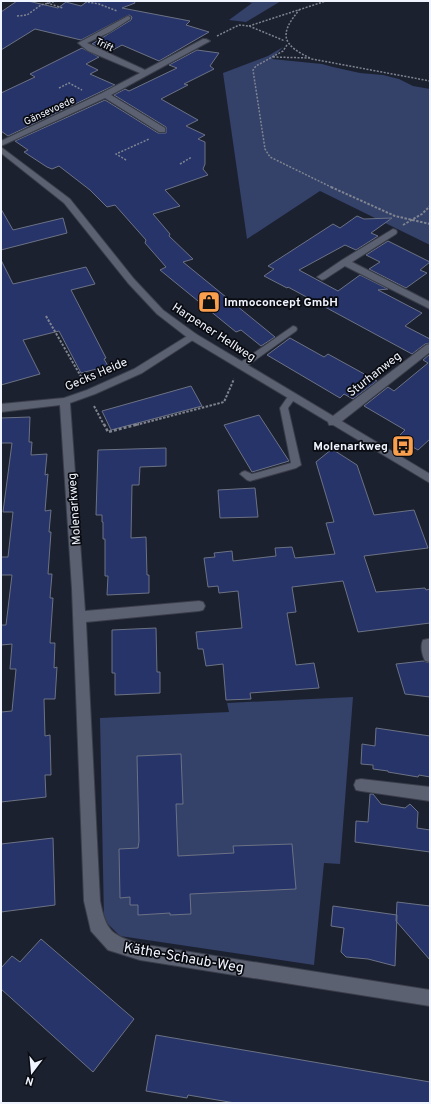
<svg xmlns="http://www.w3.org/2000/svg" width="431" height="1104" viewBox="0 0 431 1104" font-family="Overpass,sans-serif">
	<rect width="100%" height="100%" fill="#1c212f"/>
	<!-- green -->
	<path fill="#344169" d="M243 1H281L246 22 229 20 252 3Z
		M283 47 272 59 322 64 333 67 360 73 383 75 399 79 413 86 430 89V245L320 191 247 239 223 73 268 56Z
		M353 697 340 864 324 863 314 965 120 936 104 920 100 718 229 712 227 703Z"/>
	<!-- building -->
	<path fill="#26346a" stroke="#6c7284" d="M17 1H28L58 8 66 2 81 6 88 1H134L135 3 122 8 190 21 186 25 209 32 159 61 122 45 109 52 92 44 131 20 132 17 129 15 81 40 35 29 1 50V12Z
		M82 48 99 57 86 64 98 70 90 74 115 85 8 136 1 131V93L35 77 30 74Z
		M197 50 219 53 210 66 214 69 184 84 188 85 161 99 198 120 186 126 205 135 198 139 205 142V164L203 169 208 175 165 190 180 206 153 214 170 234 169 236 193 259 183 262 275 337 261 346 241 330 236 332 160 270 166 267 145 243 146 240 115 205 107 207 90 190 59 166 52 169 47 167 24 152 28 150 15 141 105 100 158 133H166V127L114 95 125 89 129 91 177 68 169 65Z
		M1 209 13 230 63 218 67 233 1 250Z
		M357 216 364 219 392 218 371 233 378 236 356 250 345 245 299 270 338 291 360 275 388 289 378 290 422 313 405 326 430 339V343L425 344 412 354 288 287 287 288 264 276 274 269 268 266 333 224 340 228Z
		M388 241 430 262 420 270 427 273 406 288 369 269 380 262 366 255Z
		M1 260 13 284 86 267 95 284 71 290 106 358 104 359 108 366 81 373 59 331 23 340 40 374 1 385Z
		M290 338 324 357 328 354 377 381 353 399 344 394 340 398 267 355Z
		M430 354V439L418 450 397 438 405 430 364 406 388 387 394 391 428 363 423 360Z
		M191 386 202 406 111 430 102 411Z
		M259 415 289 461 252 472 224 425Z
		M30 417 29 442H32L31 455 47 454 45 475 48 474 45 511 51 510 49 532H51L48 574H52L50 598H53L50 643H55L54 668 57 667 55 699H44L45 736 50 735 51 775H45L46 797 1 802V712L12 711 16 669H10L12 644 1 645V625H6L12 575H1V557H8L13 512H3L12 443H1V418Z
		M166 448V466L140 467 139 485H132L131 538 146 537 147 575H149V593L107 595 108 576H105V539H103V522H102V515H96L98 450Z
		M332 449 357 465 374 515 414 510 428 548 364 556 376 592 425 588 426 590 430 589V623L358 632 343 581 292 587 296 612 287 613 296 665 314 663 319 688 250 693 251 699 226 700 223 664 206 666 203 649H198L196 632 242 628 238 591 219 593 218 586 208 587 204 558 215 557 214 553 232 551 233 561 276 556 275 548 292 547 295 558 335 554 326 523 334 522 316 462Z
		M255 488 258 517 220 518 218 490Z
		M156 628 157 672H160V693L115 695V673H112V630Z
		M423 661 430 663V697L405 694 396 664Z
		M376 728 430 736V777L419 775 418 777 388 772V771L373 769V765L361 764 362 744 375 746Z
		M181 754 183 804H176L178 856 234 853 233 846 292 844 296 889 190 894 191 914 170 915V913L138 915V905H130V897L120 898 119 849 138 848 139 841 137 756Z
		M370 794H373L381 804 405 808 410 804 418 812 417 828 430 830V852L355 842 356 821 368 822Z
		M53 838 55 905 1 912V844Z
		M397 902 430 906V960L396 921Z
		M333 906 397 915 395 966 368 959 346 957 341 952 344 928 331 926Z
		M41 939 134 1019 93 1072 1 989V968L12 956 20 962Z
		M156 1035 430 1082V1103H235L188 1095 187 1098 146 1091Z"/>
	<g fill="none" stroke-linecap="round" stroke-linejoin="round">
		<!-- service casing -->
		<g stroke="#3a3d4a" stroke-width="2">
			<path id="service" d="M293 326 296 327 297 329 296 331 244 368H238L237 366 238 364Z
				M292 394 296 397 288 408 301 465 296 468 250 481 247 480 240 474 242 472 245 471 252 474 291 463 280 408 289 395Z"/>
		</g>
		<!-- minor casing -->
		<g stroke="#3a3d4a" stroke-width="2">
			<path id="minor" d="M128 16 130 17V19L110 32 87 43 145 70 203 39H206L210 41 111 95 165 128V132H159L105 98 1 146V141L102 93 140 73 88 51 78 43Z
				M393 229 396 230 397 232 396 234 352 262 430 302V309L345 266 325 279 322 280 317 277 342 260Z
				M192 333 196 334 197 336 196 338 142 373 95 394 70 403 85 611 199 601 203 602 205 606 203 610 199 611 86 622 100 901C106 931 111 935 140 944L430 990V1006L140 960 108 950 91 931 84 901 72 589 60 405 1 412V404L64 398 87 390 134 369Z
				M430 344V352L337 425H329L328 422 329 419 426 345Z
				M428 639H430V662L425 661C422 655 420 646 423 640Z
				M361 779 430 787V801L361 791 356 790 354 785 356 780Z"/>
		</g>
		<!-- tertiary casing -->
		<g stroke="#3a3d4a" stroke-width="2">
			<path id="tertiary" d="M1 147 70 199 134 279 163 310 196 334 430 474V483L188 338 157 314 128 283 64 203 1 153Z"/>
		</g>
		<!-- path-far2 -->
		<path stroke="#7f8490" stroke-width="1.5" stroke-dasharray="2 1.5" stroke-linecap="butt" d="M81 1 99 4 117 11
			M47 3 63 8
			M300 9C278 35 282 45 312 59L430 81
			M17 16 27 15 41 5 57 1
			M249 26 326 1
			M217 36 239 25 249 26 285 41
			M287 45 283 51 256 66 253 70 265 149 270 157 333 188
			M273 57 310 58
			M59 88 69 83 82 90
			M126 160 116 154 149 139
			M180 164 192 157"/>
		<!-- path-far1 -->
		<path stroke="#7f8490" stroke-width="2" stroke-dasharray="2.5 1.5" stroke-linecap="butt" d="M331 187 395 216 430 224
			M403 225 422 214 430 206
			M46 316 83 380
			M94 406 104 425
			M136 425 224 402 234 379"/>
		<!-- path -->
		<path stroke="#7f8490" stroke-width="2.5" stroke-dasharray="3 2" stroke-linecap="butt" d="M104 424 108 432 139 424"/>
		<!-- service -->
		<use href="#service" fill="#5b6171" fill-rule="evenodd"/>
		<!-- minor -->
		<use href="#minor" fill="#5b6171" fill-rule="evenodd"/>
		<!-- tertiary -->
		<use href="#tertiary" fill="#5b6171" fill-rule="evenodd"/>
	</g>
	<!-- icons -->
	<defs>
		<g id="shop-square" transform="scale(1.15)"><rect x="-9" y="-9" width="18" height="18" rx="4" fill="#fa9f4e" stroke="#090b11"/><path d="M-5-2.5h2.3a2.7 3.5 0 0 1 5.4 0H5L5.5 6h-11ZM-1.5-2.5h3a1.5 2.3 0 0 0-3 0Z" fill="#111"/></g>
		<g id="bus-square" transform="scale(1.15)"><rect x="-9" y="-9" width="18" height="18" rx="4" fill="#fa9f4e" stroke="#090b11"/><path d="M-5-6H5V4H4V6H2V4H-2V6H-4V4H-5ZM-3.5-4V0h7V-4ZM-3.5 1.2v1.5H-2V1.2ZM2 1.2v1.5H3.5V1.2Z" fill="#111"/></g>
	</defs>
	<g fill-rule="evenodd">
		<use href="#shop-square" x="209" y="302"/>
		<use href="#bus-square" x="403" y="446"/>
	</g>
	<g text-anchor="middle" stroke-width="3.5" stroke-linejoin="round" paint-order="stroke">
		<!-- far-street labels -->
		<g font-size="10" fill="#f0f4fe" stroke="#090b11">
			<text transform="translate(105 44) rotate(26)" y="4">Trift</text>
			<text transform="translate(49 110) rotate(-25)" y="4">Gänsevoede</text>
		</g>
		<!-- poi labels -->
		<g font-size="12" font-weight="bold" fill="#f0f4fe" stroke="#090b11" text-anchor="start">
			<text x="224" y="306">Immoconcept GmbH</text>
			<text x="388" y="450" text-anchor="end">Molenarkweg</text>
		</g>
		<!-- street labels -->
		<g font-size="12" fill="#f0f4fe" stroke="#090b11">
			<text transform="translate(214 332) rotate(33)" y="4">Harpener Hellweg</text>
			<text transform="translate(96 374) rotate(-23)" y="4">Gecks Heide</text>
			<text transform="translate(374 374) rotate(-38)" y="4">Sturhanweg</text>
			<text transform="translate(74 509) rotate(-94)" y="4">Molenarkweg</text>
		</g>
		<!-- near-street labels -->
		<g font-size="14" fill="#f0f4fe" stroke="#090b11">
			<text transform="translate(184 957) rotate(10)" y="5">Käthe-Schaub-Weg</text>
		</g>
	</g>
	<!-- border -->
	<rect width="431" height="1104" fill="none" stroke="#f0f4fe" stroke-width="4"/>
	<!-- north arrow -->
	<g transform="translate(32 1072) rotate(196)" stroke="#090b11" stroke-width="3" paint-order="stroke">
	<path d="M0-3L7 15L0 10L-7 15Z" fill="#f0f4fe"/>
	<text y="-6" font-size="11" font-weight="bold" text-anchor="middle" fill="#f0f4fe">N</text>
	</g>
</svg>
